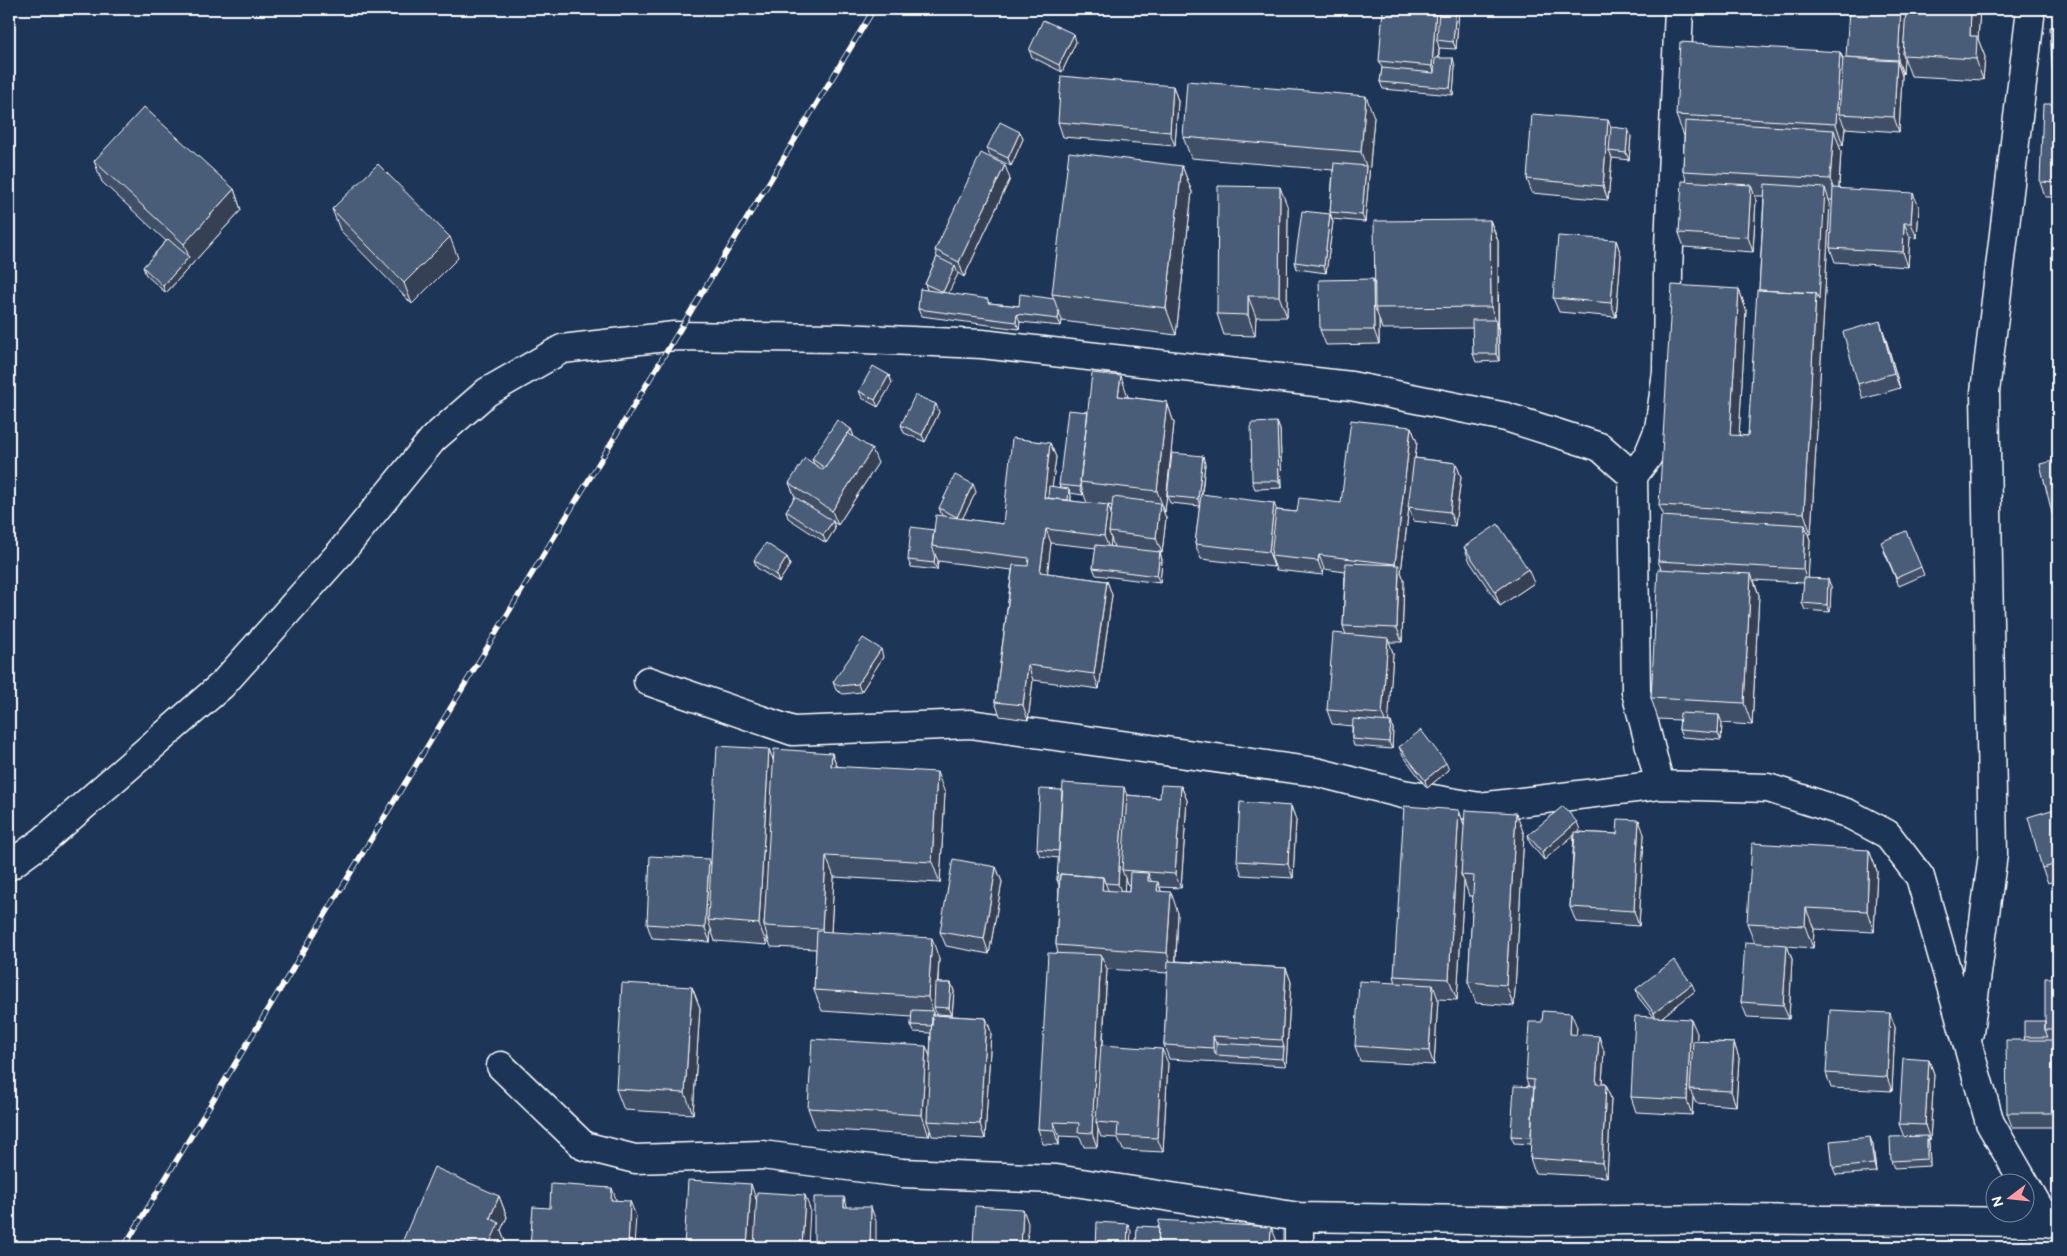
<svg xmlns="http://www.w3.org/2000/svg" width="2067" height="1256" viewBox="0 0 2067 1256" font-family="'Balsamiq Sans',sans-serif">
	<rect width="100%" height="100%" fill="#1d3557"/>
	<filter id="ink" filterUnits="userSpaceOnUse"><feTurbulence type="fractalNoise" baseFrequency=".02" numOctaves="2"/><feDisplacementMap in="SourceGraphic" scale="10" xChannelSelector="R" yChannelSelector="G"/><feConvolveMatrix kernelMatrix="1 2 1 2 8 2 1 2 1" color-interpolation-filters="sRGB"/></filter>
	<g filter="url(#ink)">
		<g fill="none" stroke-linecap="round" stroke-linejoin="round">
			<!-- minor casing -->
			<g stroke="#fff" stroke-width="31">
				<path id="minor" d="M1679 9 1668 270 1667 372 1659 429 1648 456 1633 476 1636 692 1660 785 1768 788 1847 813 1887 834 1920 877 1990 1123 2047 1222
					M648 681 793 731 970 724 1316 772 1403 794 1480 807 1660 785
					M9 866 43 841 222 685 341 552 433 439 487 392 562 349 674 336 841 338 982 344 1351 386 1506 417 1600 447 1633 476
					M1969 1033 1993 854 1985 392 2030 17V9
					M501 1066 584 1146 635 1159 762 1155 902 1173 1056 1179 1299 1217 1529 1221 1727 1219 2047 1222 2058 1224
					M1299 1247V1217"/>
			</g>
			<!-- minor -->
			<use href="#minor" stroke="#1d3557" stroke-width="28"/>
			<!-- rail casing -->
			<g stroke="#fff" stroke-width="5.5">
				<path id="rail" d="M124 1247 874 9"/>
			</g>
			<!-- rail -->
			<use href="#rail" stroke="#1d3557" stroke-width="4" stroke-dasharray="11" stroke-linecap="butt"/>
		</g>
		<!-- wall -->
		<path fill="#405068" stroke="#fff" fill-rule="evenodd" d="M1459 9 1456 49 1439 48V58L1455 66 1453 95 1383 89 1380 82 1382 68 1379 61Z
			M1776 9H1804V10Z
			M1906 9H1980L1978 39 1985 57 1983 80 1911 76 1904 57 1903 74H1902V76L1899 132 1845 128 1843 145H1839L1841 151 1839 188 1919 207 1917 238 1910 237 1908 267 1835 262 1830 248 1833 200H1829L1830 203 1811 534H1808L1810 540 1808 578 1831 586 1830 612 1805 610 1802 603 1804 583 1754 580 1759 595 1752 725 1722 723 1721 740 1682 737 1679 730 1680 720 1658 719 1651 698 1661 569 1658 561 1664 516 1659 505 1739 289 1746 310 1739 435 1748 436 1759 290 1764 196H1754L1756 200 1753 252 1684 247 1679 233 1687 181 1683 171 1684 136 1676 115 1840 52 1843 58 1847 59 1846 57 1905 14Z
			M2058 27V197H2045L2040 182 2056 104 2054 100Z
			M1076 42 1062 72 1032 57 1029 50Z
			M1173 86 1178 101 1175 146 1063 137 1058 122Z
			M1374 117 1365 222 1332 219 1330 212 1333 170 1191 158 1183 137Z
			M1608 120 1611 127 1631 136 1629 160 1612 158 1608 200 1532 193 1527 179Z
			M1020 132 1023 139 1011 166 990 156 987 148Z
			M94 161 234 189 241 210 166 293 146 275 143 267 166 241 102 182Z
			M1182 166 1192 192 1176 335 1062 321 1061 326 1020 322 1019 329 921 316 918 309 927 290 925 284 937 257 935 250 1010 179 964 277 958 273 948 293 990 303 1019 306 1054 299 1052 294Z
			M1288 208 1287 317H1256L1255 336 1224 335 1217 314Z
			M332 209 458 258 412 304 340 230Z
			M1330 214 1333 222 1326 273 1297 269 1295 262Z
			M1490 220 1498 241 1499 361 1476 362 1473 354V328L1382 329 1379 319V344L1326 345 1320 330 1374 283Z
			M1616 240 1621 255 1616 317 1559 312 1553 298Z
			M1885 336 1900 388 1863 399 1858 384Z
			M889 375 892 383 878 407 862 398 859 391Z
			M1128 397 1167 402 1174 423 1165 512H1163L1166 518 1162 553 1160 552 1162 560 1160 583 1096 575 1093 568 1096 548 1051 543 1047 573 1107 581 1112 595 1099 689 1033 680 1028 720 1000 716 995 702 1012 570 938 561 937 570 911 567 908 560 934 530 942 516 939 508 976 492 962 519 1003 524 1050 443 1056 457 1052 487 1060 488 1059 485 1088 412ZM1083 492 1087 503 1071 501V496L1070 493 1083 495ZM1108 505 1112 506 1111 514ZM1111 538 1114 547 1110 546Z
			M939 412 925 442 904 433 901 425Z
			M1277 422 1280 430 1282 488 1255 489 1252 481Z
			M1411 427 1417 442 1415 458 1456 463 1461 477 1455 526 1414 521 1409 508 1401 572 1404 580 1402 642H1389L1393 653 1388 722H1391L1393 729 1392 749 1354 746 1352 739V726L1332 724 1327 710 1346 635 1343 626 1345 572 1324 569 1323 575 1276 570 1274 564V567L1201 559 1195 544 1200 506 1170 503 1167 496 1205 464 1202 494 1277 510 1297 512 1341 503Z
			M851 429 854 437 878 463 838 525 833 522 835 529 826 543 788 518 786 511 795 497 789 483 814 464 812 459Z
			M2058 460V519L2055 520 2052 513Z
			M1464 547 1534 583 1500 606 1470 562Z
			M1883 549 1921 567 1924 575 1899 586Z
			M787 557 790 565 779 582 757 568 754 560Z
			M883 657 861 692 843 694 836 690 833 682Z
			M1399 747 1449 770 1427 788 1402 754Z
			M769 749 773 760 832 753 837 766 945 793 940 883 834 877 831 932 939 959 938 983H951L954 991 952 1015 937 1014 936 1013V1015L986 1018 991 1032 985 1139 932 1136 930 1129 929 1136 816 1129 808 1108 930 1057 931 1033 914 1032 911 1025 912 1017 822 1011 814 990 816 949 771 947 767 935V945L715 941 711 929 710 942 652 938 647 924 709 859 711 865Z
			M1181 786 1187 800 1181 888 1160 887 1161 891 1178 913 1176 961 1286 968 1291 982 1286 1066 1169 1059 1164 1045 1168 973 1107 969 1103 1045 1168 1063 1163 1152 1123 1150 1118 1138 1101 1137 1098 1129 1097 1147H1084L1080 1137 1059 1136V1145L1043 1144 1038 1129 1058 953 1056 945 1059 885 1057 880 1059 858 1040 856 1037 849 1127 795 1160 798ZM1125 878 1127 884 1129 885V892H1124Z
			M1291 806 1296 820 1293 878 1242 875 1237 861Z
			M2058 808V880L2048 883 2042 868Z
			M1459 810 1464 825 1524 834 1514 1006 1476 1003 1468 982 1473 896H1469L1464 881 1457 1000 1438 999 1434 1065 1360 1061 1355 1046 1396 983 1394 976Z
			M1580 830 1577 832 1617 834H1644L1639 926 1576 922 1570 907 1574 834 1544 860 1530 843 1528 835Z
			M1869 850 1877 871 1874 932 1814 929 1813 948 1787 946 1792 959 1789 1019 1747 1017 1741 1002 1755 943 1747 923Z
			M996 867 1002 882 989 954 946 946 940 932Z
			M2058 978V1127H2012L2007 1113 2025 1040 2024 1037 2045 1021Z
			M692 987 700 1008 693 1114 624 1110 616 1089Z
			M1636 989 1695 991 1662 1017 1697 1033 1696 1041 1734 1043 1739 1058 1736 1106 1696 1103 1693 1097 1692 1115 1636 1112 1631 1097 1654 1017 1638 997Z
			M1577 1027 1576 1035 1604 1051 1602 1084H1606L1611 1099 1607 1177 1535 1173 1530 1158 1531 1144 1514 1143 1511 1136 1529 1087 1526 1079Z
			M1895 1027 1892 1091 1831 1088 1826 1073Z
			M1929 1060 1934 1074 1930 1140 1928 1139 1929 1143 1930 1166 1894 1168 1891 1161 1904 1137 1899 1124Z
			M1873 1145 1876 1172 1836 1175 1833 1168Z
			M499 1196 507 1217 501 1230 506 1244 505 1247H400Z"/>
		<!-- shaded-wall -->
		<path fill="#344155" stroke="#fff" d="M1436 9H1442L1437 40 1439 48 1437 80 1432 66Z
			M1456 9H1459L1456 49 1453 42Z
			M1901 9H1904L1906 16 1903 55 1904 57 1903 74 1898 60Z
			M1971 9H1980L1978 39 1985 57 1983 80 1976 59 1970 36Z
			M1074 34 1076 42 1062 72 1059 65Z
			M1840 52 1848 73 1839 114 1845 128 1843 145 1836 124Z
			M1453 58 1455 66 1453 95 1450 88Z
			M1897 61 1902 76 1899 132 1894 117Z
			M1173 86 1178 101 1175 146 1170 132Z
			M1366 96 1374 117 1365 222 1362 215 1366 166 1361 152Z
			M1608 120 1614 135 1609 151 1612 158 1608 200 1603 186Z
			M1628 129 1631 136 1629 160 1626 153Z
			M1834 130 1841 151 1838 201 1830 179Z
			M1020 132 1023 139 1011 166 1008 158Z
			M1005 165 1010 179 964 277 959 262Z
			M1182 166 1192 192 1176 335 1166 308Z
			M1751 185 1756 200 1753 252 1748 237Z
			M1280 187 1288 208 1287 317 1279 296Z
			M1825 188 1830 203 1811 534 1804 513 1816 293Z
			M234 189 241 210 166 293 163 286 189 257 184 244Z
			M1913 193 1919 207 1917 238 1911 223Z
			M1330 214 1333 222 1326 273 1324 266Z
			M1490 220 1498 241V328L1491 307Z
			M1904 223 1910 237 1908 267 1903 252Z
			M450 237 458 258 412 304 404 283Z
			M1616 240 1621 255 1616 317 1611 303Z
			M955 266 958 274 945 300 943 292Z
			M1373 279 1378 293 1375 308 1379 319V344L1374 330Z
			M1739 289 1746 310 1738 456 1730 435Z
			M1248 296 1256 317 1255 336 1248 315Z
			M1059 313 1062 320 1061 326 1058 319Z
			M1017 314 1020 322 1019 329 1016 322Z
			M1496 320 1498 328 1499 361 1496 354Z
			M1880 321 1885 336 1900 388 1894 373Z
			M889 375 892 383 878 407 875 400Z
			M1121 376 1128 397 1118 396Z
			M1167 402 1174 423 1165 512 1157 491Z
			M936 404 939 412 925 442 922 435Z
			M1277 422 1280 430 1282 488 1279 481Z
			M1411 427 1417 442 1401 572 1404 580 1402 642 1397 628 1399 573 1395 564Z
			M851 429 854 437 826 469Z
			M1050 443 1056 457 1050 505 1044 498Z
			M872 449 878 463 838 525 832 511Z
			M1203 456 1205 464 1200 506 1198 499Z
			M1456 463 1461 477 1455 526 1450 512Z
			M973 484 976 492 959 525 957 517Z
			M1081 485 1083 492V495L1080 487Z
			M1069 489 1071 496 1069 515 1067 507Z
			M1160 503 1166 518 1162 553 1156 538Z
			M1274 503 1279 517 1271 556 1274 564V567L1269 552Z
			M1108 505 1113 519 1109 532 1111 538 1110 550 1104 536Z
			M833 521 835 529 826 543 823 535Z
			M1805 525 1810 540 1808 584 1803 569Z
			M1046 529 1051 543 1046 586 1040 572Z
			M1160 552 1162 560 1160 583 1157 576Z
			M935 554 938 561 937 570 934 563Z
			M1319 555 1324 569 1323 575 1318 561Z
			M787 557 790 565 779 582 776 575Z
			M1528 569 1534 583 1500 606 1495 592Z
			M1751 574 1759 595 1752 725 1744 703Z
			M1828 579 1831 586 1830 612 1827 605Z
			M1107 581 1112 595 1099 689 1094 674Z
			M1388 638 1393 653 1388 728 1382 714Z
			M881 649 883 657 861 692 858 684Z
			M1028 665 1033 680 1028 720 1023 705Z
			M1719 715 1722 723 1721 740 1718 733Z
			M1391 722 1393 729 1392 749 1389 742Z
			M769 749 777 770 764 926 767 935V945L759 924Z
			M832 753 840 774 831 766Z
			M1446 763 1449 770 1427 788 1425 780Z
			M937 772 945 793 940 883 932 862Z
			M1181 786 1187 800 1181 888 1175 874Z
			M1124 787 1129 802 1122 870 1125 878 1124 898 1118 884Z
			M1291 806 1296 820 1293 878 1288 864Z
			M1459 810 1466 831 1461 875 1464 881 1457 1000 1449 979Z
			M1516 813 1524 834 1514 1006 1506 985Z
			M1639 820 1644 834 1639 926 1634 911Z
			M1577 822 1580 830 1544 860 1542 852Z
			M1869 850 1877 871 1874 932 1867 911Z
			M826 856 834 877 830 950 822 929Z
			M709 859 714 873 708 920 711 929 710 942 705 928Z
			M996 867 1002 882 989 954 984 939Z
			M1148 873 1156 894 1148 881Z
			M1103 877 1111 898 1102 890Z
			M1158 882 1165 903 1157 891Z
			M1171 892 1178 913 1175 974 1167 953Z
			M1806 908 1814 929 1813 948 1805 926Z
			M932 938 939 959 936 1007H934L936 1013 935 1033 933 1026V1011L928 997Z
			M1787 945 1792 959 1789 1019 1783 1005Z
			M1101 955 1107 969 1098 1123 1096 1122 1098 1129 1097 1147 1092 1133Z
			M1286 968 1291 982 1286 1066 1283 1059 1284 1047 1282 1040Z
			M951 983 954 991 952 1015 949 1008Z
			M1692 984 1695 991 1657 1021 1654 1013Z
			M1433 985 1438 999 1434 1065 1429 1051Z
			M692 987 700 1008 693 1114 685 1093Z
			M1571 1013 1577 1027 1575 1049 1570 1034Z
			M1890 1013 1895 1027 1892 1091 1887 1077Z
			M986 1018 991 1032 985 1139 980 1124Z
			M1691 1019 1697 1033 1694 1089H1690L1693 1097 1692 1115 1687 1100Z
			M1213 1036 1219 1051 1216 1055 1213 1048Z
			M1599 1036 1604 1051 1601 1098 1596 1084Z
			M1734 1043 1739 1058 1736 1106 1731 1091Z
			M926 1046 934 1067 927 1121 930 1129 929 1136 922 1115Z
			M1162 1049 1168 1063 1163 1152 1157 1138Z
			M1929 1060 1934 1074 1930 1140 1925 1125Z
			M1606 1084 1611 1099 1607 1177 1602 1163Z
			M1054 1122 1059 1136V1145L1054 1130Z
			M1927 1136 1929 1143 1930 1166 1927 1159Z
			M1870 1137 1873 1145 1876 1172 1874 1164Z
			M751 1184 758 1205 756 1247H747Z
			M612 1188 617 1202 611 1200Z
			M805 1195 810 1209 808 1247H802Z
			M499 1196 507 1217 501 1230 506 1244 505 1247H488L490 1218Z
			M844 1197 849 1212 844 1207Z
			M630 1201 636 1216 634 1247H628Z
			M871 1207 876 1221V1247H870Z
			M1023 1209 1028 1223 1027 1247H1021Z
			M1128 1224 1131 1231 1130 1247H1127Z
			M1271 1227 1277 1241 1276 1247H1270Z
			M468 1242 470 1247H466Z"/>
		<!-- building -->
		<path fill="#4a5d79" stroke="#fff" d="M1383 9H1436L1432 66 1379 61Z
			M1439 9H1456L1453 42 1437 40Z
			M1849 9H1901L1898 60 1846 57Z
			M1906 9H1971L1970 36H1977L1976 59 1903 55Z
			M1043 20 1074 34 1059 65 1029 50Z
			M2050 27H2058V100H2054Z
			M1680 42 1840 52 1836 124 1676 115Z
			M1435 58H1453L1450 88 1380 82 1382 68 1434 73Z
			M1843 58 1897 61 1894 117 1839 114Z
			M1061 76 1173 86 1170 132 1058 122Z
			M1187 81 1366 96 1361 152 1183 137Z
			M2043 104H2058V183L2040 182Z
			M144 107 234 189 184 244 94 161Z
			M1532 114 1608 120 1603 186 1527 179Z
			M1685 121 1834 130 1830 179 1683 171Z
			M1000 122 1020 132 1008 158 987 148Z
			M1611 127 1628 129 1626 153 1609 151Z
			M1069 152 1182 166 1166 308 1052 294Z
			M981 153 1005 165 959 262 935 250Z
			M1334 163 1366 166 1362 215 1330 212Z
			M378 164 450 237 404 283 332 209Z
			M1682 181 1751 185 1748 237 1679 233Z
			M1765 184 1825 188 1819 300 1816 293 1759 290Z
			M1218 186 1280 187 1279 296H1248V315L1217 314Z
			M1833 188 1913 193 1911 223H1904L1903 252 1830 248Z
			M1302 211 1330 214 1324 266 1295 262Z
			M1490 220 1491 307 1375 308 1374 221Z
			M1558 236 1616 240 1611 303 1553 298Z
			M168 239 189 257 163 286 143 267Z
			M937 257 955 266 943 292 925 284Z
			M1373 279 1374 330H1320L1319 280Z
			M1672 285 1739 289 1730 435 1748 436 1757 290 1816 293 1804 513 1659 505Z
			M920 289 988 299V303L1019 306 1020 294 1054 299 1059 313 1058 319 1017 314 1016 322 918 309Z
			M1472 320H1496V354H1473Z
			M1880 321 1894 373 1858 384 1843 332Z
			M873 366 889 375 875 400 859 391Z
			M1092 373 1121 376 1118 396 1167 402 1157 491 1080 482Z
			M915 395 936 404 922 435 901 425Z
			M1068 410 1088 412 1080 482 1081 485 1080 487 1059 485Z
			M837 420 851 429 849 433H848L825 468 812 459Z
			M1351 420 1411 427 1395 564 1319 555 1318 561 1271 556 1276 510 1297 512 1299 498 1341 503Z
			M1277 422 1279 481H1252L1251 423Z
			M848 433 872 449 832 511 789 483 805 458 823 470Z
			M1012 438 1050 443 1044 498 1108 505 1104 536 1046 529 1040 572 1107 581 1094 674 1028 665 1023 705 995 702 1013 565 1028 566 1029 558 932 546 936 515 1003 524Z
			M1172 453 1203 456 1198 499 1167 496Z
			M1414 458 1456 463 1450 512 1408 507Z
			M2058 460V511L2052 513 2040 464Z
			M955 475 973 484 957 517 939 508Z
			M1049 486 1069 489 1068 500 1048 498Z
			M1201 494 1274 503 1269 552 1195 544Z
			M795 497 833 521 823 535 786 511Z
			M1113 497 1160 503 1156 538 1109 532Z
			M1661 516 1805 525 1803 569 1658 561Z
			M1498 524 1528 569 1495 592 1464 547Z
			M911 527 934 530 932 546 935 554 934 563 908 560Z
			M1906 531 1921 567 1896 578 1881 542Z
			M766 543 787 557 776 575 754 560Z
			M1096 545 1160 552 1157 576 1093 568Z
			M1346 563 1399 565 1397 628 1343 626Z
			M1658 569 1751 574 1744 703 1651 698Z
			M1804 578 1828 579 1827 605 1802 603Z
			M1333 633 1388 638 1382 714 1327 710Z
			M863 638 881 649 858 684 840 686 833 682Z
			M1680 713 1719 715 1718 733 1679 730Z
			M1353 719 1391 722 1389 742 1352 739Z
			M1421 730 1446 763 1425 780 1399 747Z
			M717 746 769 749 759 924 708 920Z
			M774 749 832 753 831 766 937 772 932 862 826 856 822 929 764 926Z
			M1063 783 1124 787 1118 884 1105 883 1103 877 1060 874 1059 881 1057 880Z
			M1161 785 1181 786 1175 874 1122 870 1127 795 1160 798Z
			M1040 789 1062 790 1059 851 1037 849Z
			M1240 802 1291 806 1288 864 1237 861Z
			M1404 806 1459 810 1449 979 1394 976Z
			M1563 806 1577 822 1542 852 1528 835Z
			M2058 808V864L2042 868 2028 817Z
			M1465 810 1516 813 1506 985 1468 982 1474 876 1461 875Z
			M1618 819 1639 820 1634 911 1570 907 1575 832 1617 834Z
			M1752 843 1869 850 1867 911 1806 908 1805 926 1747 923Z
			M650 856 709 859 705 928 647 924Z
			M953 859 996 867 984 939 940 932Z
			M1130 872 1148 873V881L1158 882 1157 891 1171 892 1167 953 1056 945 1060 874 1103 877 1102 890 1129 892Z
			M817 931 932 938 928 997 814 990Z
			M1745 942 1787 945 1783 1005 1741 1002Z
			M1048 953 1101 955 1092 1133 1078 1132 1079 1123 1054 1122V1130L1038 1129Z
			M1674 960 1692 984 1654 1013 1636 989Z
			M1168 961 1286 968 1282 1040 1213 1036V1048L1164 1045Z
			M2045 978H2058V1030H2045Z
			M1359 981 1433 985 1429 1051 1355 1046Z
			M622 983 692 987 685 1093 616 1089Z
			M935 983H951L949 1008 934 1007Z
			M912 1010 933 1011 932 1026 911 1025Z
			M1830 1010 1890 1013 1887 1077 1826 1073Z
			M1543 1011 1571 1013 1570 1034 1599 1036 1596 1084H1606L1602 1163 1530 1158 1534 1080 1526 1079 1529 1022H1542Z
			M932 1015 986 1018 980 1124 927 1121Z
			M1635 1016 1691 1019 1687 1100 1631 1097Z
			M2024 1021H2045V1030L2048 1037H2024Z
			M812 1039 926 1046 922 1115 808 1108Z
			M2006 1040H2058V1113H2007Z
			M1693 1041 1734 1043 1731 1091 1690 1089Z
			M1216 1043 1284 1047 1283 1059 1216 1055Z
			M1101 1045 1162 1049 1157 1138 1117 1136 1118 1124 1096 1122Z
			M1903 1058 1929 1060 1925 1125 1899 1124Z
			M1514 1086 1534 1087 1531 1137 1511 1136Z
			M1927 1136V1159L1891 1161 1890 1137Z
			M1870 1137 1874 1164 1833 1168 1830 1141Z
			M434 1167 499 1196 490 1218 499 1223 488 1247H481L468 1242 466 1247H400Z
			M688 1180 751 1184 747 1247H684Z
			M551 1184 612 1188 611 1200 630 1201 628 1247H530L533 1207 550 1208Z
			M757 1192 805 1195 802 1247H754Z
			M814 1197H844V1207H871L870 1247H814Z
			M975 1206 1023 1209 1021 1247H973Z
			M1159 1220 1271 1227 1270 1247H1158Z
			M1097 1222 1128 1224 1127 1247H1096Z
			M1137 1226 1159 1227 1158 1247H1136Z"/>
	</g>
	<!-- margin -->
	<rect width="2067" height="1256" fill="none" stroke="#1d3557" stroke-width="30"/>
	<rect x="15" y="15" width="2037" height="1226" fill="none" stroke="#fff" stroke-width="2" filter="url(#ink)"/>
	<!-- north arrow -->
	<g transform="translate(2010 1198) rotate(254)"><circle r="24" fill="#1d3557" stroke="#77869a"/>
	<path d="M0-4L9 19L0 12L-9 19Z" fill="#ff9aa2"/>
	<text y="-8" font-size="14" font-weight="bold" text-anchor="middle" fill="#ffffff">N</text>
	</g>
</svg>
